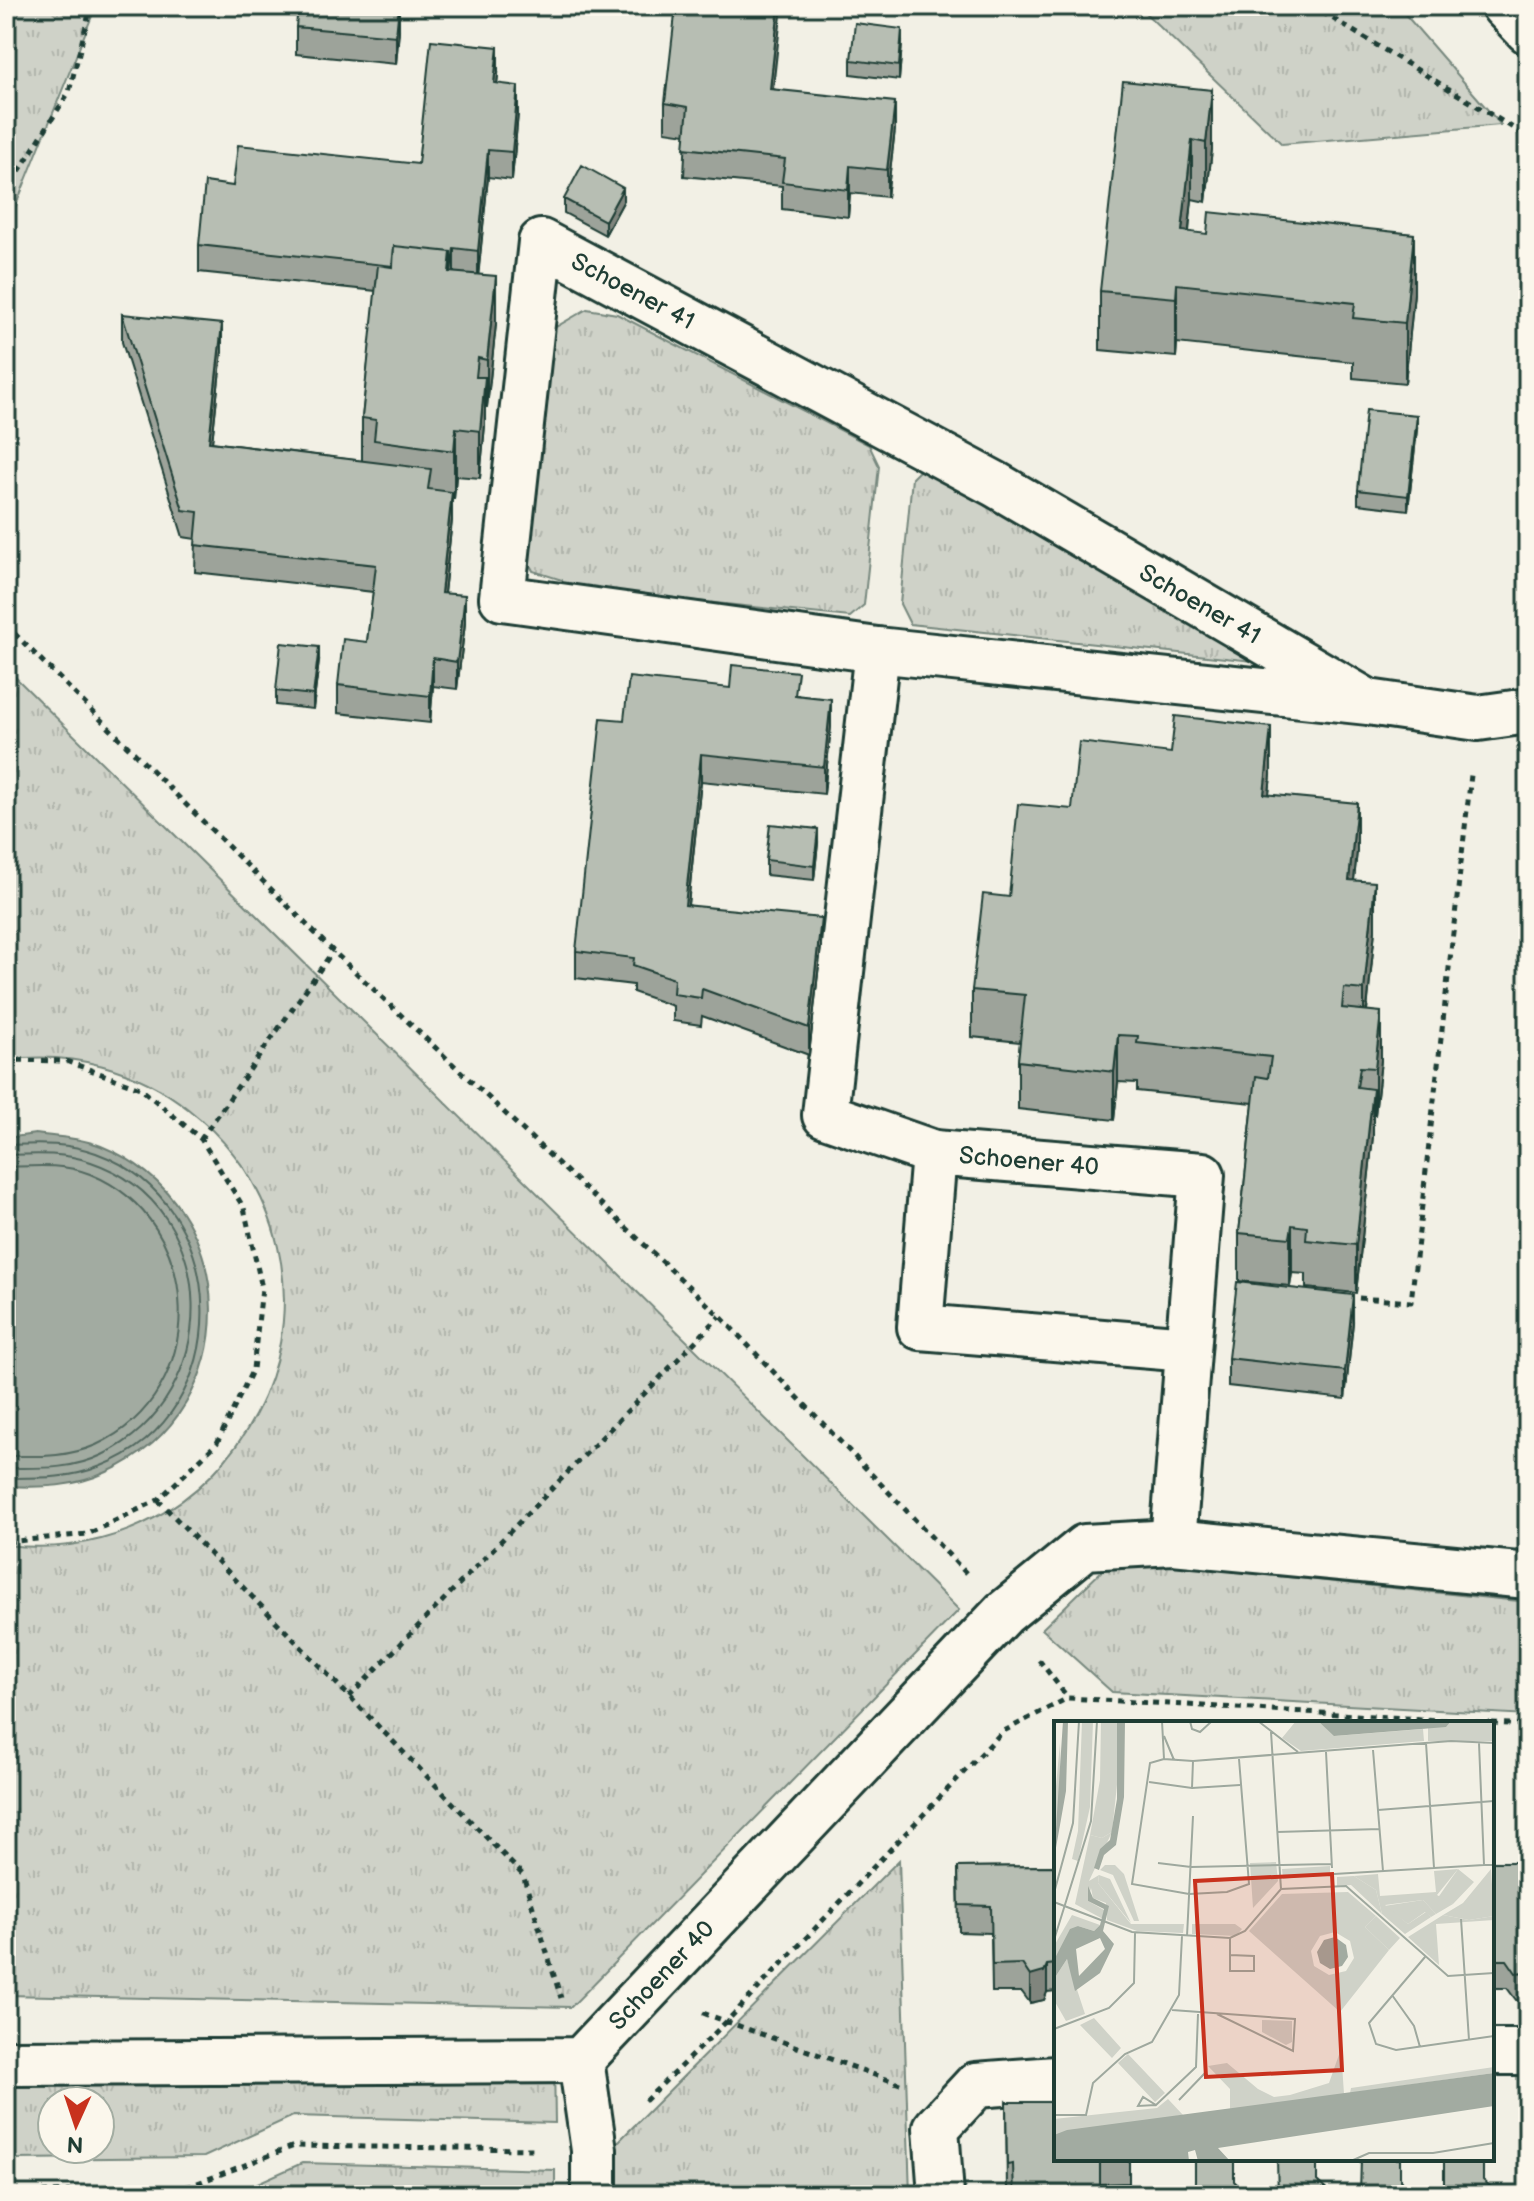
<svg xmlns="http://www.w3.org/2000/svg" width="1534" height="2201" viewBox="0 0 1534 2201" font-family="'Balsamiq Sans',sans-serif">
	<defs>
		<pattern id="grass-tufts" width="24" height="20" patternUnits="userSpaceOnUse" patternTransform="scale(2)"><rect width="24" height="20" fill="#cfd2c8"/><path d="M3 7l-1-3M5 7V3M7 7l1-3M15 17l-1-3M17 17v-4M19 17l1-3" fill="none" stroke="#b1b5ac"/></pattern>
	</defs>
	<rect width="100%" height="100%" fill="#f2f0e5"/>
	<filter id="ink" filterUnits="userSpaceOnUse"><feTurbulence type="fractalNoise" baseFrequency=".0125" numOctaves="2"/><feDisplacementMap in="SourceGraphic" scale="16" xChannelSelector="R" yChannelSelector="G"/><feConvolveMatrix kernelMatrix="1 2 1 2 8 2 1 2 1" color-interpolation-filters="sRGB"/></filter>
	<g filter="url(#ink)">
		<!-- grass -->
		<path fill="url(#grass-tufts)" stroke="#77887e" stroke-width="2" fill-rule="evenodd" d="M6 6H96L6 230Z
			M1138 6H1398L1501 125 1282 144Z
			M587 309 617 314 869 445 879 466 864 605 850 617 562 587V580L533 571 513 531 544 334Z
			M920 470 1300 666 910 624 900 604 912 478Z
			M6 668 959 1610 571 2007 6 1995V1545C254 1573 386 1265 188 1109 137 1068 71 1051 6 1060Z
			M1114 1559 1528 1602V1715L1112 1692 1042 1629Z
			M899 1860 910 2195H613L611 2149Z
			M14 2062H554L555 2123 293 2116 204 2157 15 2159ZM52 2101H100V2149H52Z
			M302 2163 555 2170V2195H231Z"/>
		<!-- water -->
		<path fill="#a2aba1" stroke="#6e7f75" stroke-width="2" d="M35 1134C57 1137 80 1138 101 1146 244 1204 249 1409 107 1472 75 1487 41 1488 6 1486V1334L9 1314 6 1304V1138Z"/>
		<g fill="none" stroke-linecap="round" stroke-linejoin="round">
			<!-- shore -->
			<path stroke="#536960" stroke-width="2" d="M6 1145C37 1144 66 1142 96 1153 234 1203 240 1413 101 1466 69 1479 40 1478 6 1478
				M6 1155C35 1154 62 1152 91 1162 224 1207 225 1396 102 1455 71 1470 39 1468 6 1468
				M6 1167C35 1166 62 1163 90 1174 206 1221 211 1393 96 1445 66 1458 37 1456 6 1456"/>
			<!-- pedestrian casing -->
			<g stroke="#1f3d34" stroke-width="50">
				<path id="pedestrian" d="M877 650 825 1115 934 1153"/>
			</g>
			<!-- minor casing -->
			<g stroke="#1f3d34" stroke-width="50">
				<g id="minor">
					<path d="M1504 6 1528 31"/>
					<path d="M1368 702 995 484 541 242 502 598 877 650 1368 702 1478 718 1528 711"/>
					<path d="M1173 1542C1183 1420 1192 1297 1202 1175L934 1153 920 1327 1188 1349"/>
					<path d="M1492 2052H1528"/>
					<path d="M581 2060 594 2150V2195"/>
					<path id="s1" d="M6 2063 581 2060 1004 1613 1085 1547 1173 1542 1528 1576"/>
					<path d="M941 2195 936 2128 976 2085 1056 2079"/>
				</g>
			</g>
			<!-- path -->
			<path stroke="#1f3d34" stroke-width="5" stroke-dasharray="6 6" stroke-linecap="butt" d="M1312 6 1528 137
				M6 192 69 92 91 6
				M6 504V505
				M6 625 333 951 720 1316 966 1573
				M6 1060 66 1061 140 1088 201 1139 244 1208 262 1288 253 1369 217 1443 158 1500 88 1534 6 1542
				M201 1139 333 951
				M1347 1297 1411 1302 1471 775
				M158 1500 523 1875 561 1998
				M1039 1660 1068 1698 1490 1723
				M349 1697 720 1316
				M1492 1723 1528 1725
				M703 2013 900 2084
				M645 2101 728 2020 1002 1732 1068 1698
				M6 2194 190 2186 294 2146 535 2149"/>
			<!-- pedestrian -->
			<use href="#pedestrian" stroke="#fbf7ec" stroke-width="44"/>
			<!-- minor -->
			<use href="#minor" stroke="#fbf7ec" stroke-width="44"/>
		</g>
		<!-- wall -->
		<path fill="#9da39a" stroke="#1f3d34" stroke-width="2" d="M296 27 399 30 396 64 296 54Z
			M902 43 899 80 851 74V60Z
			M498 75 497 84 518 113 512 180 488 177 478 275 496 324 487 407H485V425L480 478 456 476 454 499H452V520L444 593 465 623 457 689 433 686 430 723 338 713V685L367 642 373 592 195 572 196 539 183 537 122 342V314L222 351 212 442 362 461V418L376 291 199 272V245L233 186 418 164Z
			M773 89 895 129 887 197 850 193 848 217 782 209V186L684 176 686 134 665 131V103Z
			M1212 90V149L1206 202 1192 199 1189 232 1414 293 1405 383 1353 378V362L1177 343 1176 357 1100 350V291Z
			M564 199 623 202 605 235 564 213Z
			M1417 429 1408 510 1358 504V490Z
			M319 661 313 709 276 705V691Z
			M798 695 831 726 824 794 701 781 688 905 821 946 809 1055 702 1016 701 1025 673 1021V1006L633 992V985L576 978V951L624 720Z
			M1271 775 1269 794 1357 851 1354 880 1375 930 1367 1011 1381 1060 1375 1115H1373V1136L1356 1293 1306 1288V1274L1292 1273 1290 1286 1239 1281V1233L1253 1103 1137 1091V1083L1118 1082 1114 1120 1018 1109V1061L1020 1042 972 1037V990L1009 897 1072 809Z
			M818 843 814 880 766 875V860Z
			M1528 1188V1239L1521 1238V1224Z
			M1353 1322 1345 1399 1228 1386V1358Z
			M1492 1862H1528L1524 1999 1516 2000 1507 1988H1492Z
			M1056 1866V1991L1047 1992 1044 2000 1030 2003 1022 1992H992L991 1933 959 1932 958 1867Z
			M1006 2102 1056 2159H1129V2183L1100 2184 1007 2192Z"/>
		<!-- shaded-wall -->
		<path fill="#80857d" stroke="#1f3d34" stroke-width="2" d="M399 6V30L396 64V36Z
			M779 6H782L770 116V89Z
			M902 29V43L899 80V66Z
			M498 47V75L494 111V83Z
			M518 86V113L512 180V152Z
			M1212 90V149L1206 202V143Z
			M895 102V129L887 197V170Z
			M1192 140V199L1183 285 1182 231Z
			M488 150V177L478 278V251Z
			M850 166V193L848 217V190Z
			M623 188V202L605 235V221Z
			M1414 234V293L1405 383V323Z
			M454 248V276L449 272 451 252Z
			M496 276V324L487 407V360Z
			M1177 284V343L1176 357V298Z
			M222 324V351L209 470V442Z
			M485 377V425L480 478V431Z
			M1417 415V429L1408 510V496Z
			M456 428V476L454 499V451Z
			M452 492V520L441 620V593Z
			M465 595V623L457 689V662Z
			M319 647V661L313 709V695Z
			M433 658V686L430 723V696Z
			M831 699V726L824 794V767Z
			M1271 727V775L1264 841V794Z
			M701 754V781L685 932V905Z
			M1357 803V851L1349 927V880Z
			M818 829V843L814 880V866Z
			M1375 882V930L1364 1038V990Z
			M821 918V946L809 1055V1028Z
			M1381 1012V1060L1375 1115V1068Z
			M1118 1035V1082L1114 1120V1072Z
			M1373 1089V1136L1356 1293V1245Z
			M1292 1225V1273L1290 1286V1238Z
			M1353 1295V1322L1345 1399V1371Z
			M1047 1965V1992L1044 2000 1030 2003V1976Z
			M1528 1966V1993L1524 1999V1972Z"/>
		<!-- building -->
		<path fill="#b7beb3" stroke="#1f3d34" stroke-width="2" d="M298 6H399L396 36 296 27Z
			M676 6H779L770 89 895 102 887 170 850 166 848 190 782 182 785 159 684 148 688 107 665 103Z
			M855 23 902 29 899 66 851 60Z
			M431 40 498 47 494 83 518 86 512 152 488 150 478 251 454 248 451 272V252L394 246 393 266 199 245 205 182 233 186 238 145 418 164Z
			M1123 81 1212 90 1206 143 1192 140 1182 231 1207 234 1209 212 1414 234 1405 323 1353 318 1355 303 1177 284 1176 298 1100 291Z
			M582 165 623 188 605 221 564 199Z
			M394 246 451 252 449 272 496 276 487 360 478 358 476 377H485L480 431 456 428 454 451 374 440 376 420 362 418 378 265 392 267Z
			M122 314 222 324 209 442 431 469 428 489 452 492 441 593 465 595 457 662 433 658 430 696 338 685 343 639 367 642 376 565 195 545 198 512 183 510Z
			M1366 410 1417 415 1408 496 1358 490Z
			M281 643 319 647 313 695 276 691Z
			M732 665 798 672 795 695 831 699 824 767 701 754 685 905 821 918 809 1028 702 989 701 998 673 994 674 979 633 965 634 958 576 951 601 718 624 720 629 677 730 688Z
			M1175 716 1271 727 1264 794 1357 803 1349 880 1375 882 1364 990 1344 988 1342 1008 1381 1012 1375 1068 1360 1067 1357 1087 1373 1089 1356 1245 1306 1240 1307 1227 1292 1225 1290 1238 1239 1233 1256 1076 1268 1078 1271 1057 1137 1043 1138 1036 1118 1035 1114 1072 1018 1061 1025 995 972 990 983 894 1009 897 1018 804 1072 809 1079 742 1171 753Z
			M770 824 818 829 814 866 766 860Z
			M1525 1187 1528 1188V1225L1521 1224Z
			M1237 1282 1353 1295 1345 1371 1228 1358Z
			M1492 1862H1528V1966L1524 1972 1516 1973 1507 1960H1492Z
			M1056 1866V1964L1047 1965 1044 1972 1030 1976 1022 1964 992 1965 991 1906 959 1905 958 1867Z
			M1006 2102H1056V2159H1100V2195H1014L1013 2164 1007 2165Z
			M1195 2159H1234V2181L1248 2195H1195Z
			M1277 2159H1317V2181L1332 2195H1278Z
			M1361 2159H1400V2180L1416 2195H1360Z
			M1444 2159H1483V2180L1500 2195H1444Z"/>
	</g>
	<g text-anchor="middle" stroke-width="8" stroke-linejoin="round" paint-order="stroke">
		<!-- street labels -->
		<g font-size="24" fill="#1f3d34" stroke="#fbf7ec">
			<text transform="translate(633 291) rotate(28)" y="8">Schoener 41</text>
			<text transform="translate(1200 604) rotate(30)" y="8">Schoener 41</text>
			<text transform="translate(1029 1161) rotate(5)" y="8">Schoener 40</text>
			<text dy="8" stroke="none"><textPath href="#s1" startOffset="692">Schoener 40</textPath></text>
		</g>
	</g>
	<!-- overview -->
	<g transform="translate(1054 1721)">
		<rect width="440" height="440" fill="#f2f0e5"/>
		<path d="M28 0H39L36 86 24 140 18 138 24 110ZM242 0H264L281 15 369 8 370 20 247 30 228 17ZM397 0H440V20H374V7ZM6 22 7 73 0 120V87ZM58 111 35 160 45 154 44 162 77 203H130L129 212 83 210 53 199 52 182 39 177 37 167 34 180 50 189 49 198 21 183 36 114 48 117ZM222 141 224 160 199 187 196 142ZM276 145V152L229 158 228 148ZM404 148 420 161 399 183 383 178ZM437 148 440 195 415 199 389 194 409 182ZM300 155 322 169 328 193 297 164 283 165V156ZM294 171 322 195 311 206 335 229 286 291 195 210 228 173ZM281 211 296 220 300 237 292 250 275 254 260 245 257 230 266 215ZM369 179 382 193 377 196 371 191 354 203 330 185ZM18 194 46 204 40 210 24 205 0 239V225ZM138 203H181L188 208 182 215 138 213ZM13 238 31 293 12 300 0 279V258ZM40 297 67 327 58 337 26 304ZM208 299 238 300V321L232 324 208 311ZM287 328 290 373 203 385 176 388V368L154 345 173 342 204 368 220 376 236 374 275 362ZM74 333 111 372 101 381 64 342ZM440 346V352L296 372 297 367ZM114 378 129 394 0 414V398L103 387Z" fill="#cfd2c8" fill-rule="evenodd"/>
		<path d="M47 0H63L65 45 58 111 48 117 36 114 46 59ZM51 144H61L70 153 85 200H80L59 154 46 149ZM404 148 383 174 399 183 382 193 369 179 331 184 354 203 372 191 377 196 351 213 328 193 322 169 300 155 324 153 326 175 382 171 380 150ZM45 154 56 158 77 202 44 162ZM389 194 415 199 440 195V199L382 203 385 244 354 216ZM322 195 346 217 335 229 311 206Z" fill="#cfd2c8"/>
		<path d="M9 0H14L12 70 0 138ZM63 0H71L70 76 62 124 50 134 45 149 40 147 46 128 56 119 63 78ZM264 0H397L392 6 280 15ZM34 165 39 177 55 185 49 210 60 223 46 252 21 270 13 238 0 258V239L16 208 24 205 40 210 46 204 50 188 34 180ZM46 217 51 228 25 255 22 228ZM281 216 292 224 294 236 288 245 276 248 266 242 263 231 270 219ZM440 352V385L164 427 176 440H144L141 429 134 431 135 440H0V414L13 409Z" fill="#a2aba1" fill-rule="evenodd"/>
		<path fill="none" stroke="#9ea89e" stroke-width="2" d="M108 0 110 38 139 40 397 20 440 22M136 0 138 8 146 11 158 0M204 0 244 31M217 11 227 168M110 15 120 39M372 22 380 147M425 22 430 144H440M319 29 329 150M272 31 278 147M110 38 96 42 78 163 135 173 173 171 195 163 185 38M95 61 138 67 186 64M138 67 139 40M324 89 440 80M223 111 326 108M104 142 137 146 277 143M280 153 430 144M0 172 19 102 25 0M0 181 78 211 176 217 191 210 227 168 292 165 394 255 440 252M407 198 415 319M133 215 139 95M0 219 37 100 43 0M176 234 200 235V250H176V217M371 236 315 302 322 323 342 329 440 315M338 274 360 305 366 326M118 289 241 298 239 330 163 293M0 308 55 287 80 262 81 212M125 379 151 352M102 384 84 385 89 376 102 384 142 346 144 293M0 394H32L39 362 71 333 98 321 125 274 128 215M297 440 315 432H379L440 422"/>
		<path fill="#c8321e" fill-opacity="0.15" stroke="#c8321e" stroke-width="4" d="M278 153 288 349 152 356 141 160Z"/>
		<rect width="440" height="440" fill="none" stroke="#1f3d34" stroke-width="4"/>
	</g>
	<!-- margin -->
	<rect width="1534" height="2201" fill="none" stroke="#fbf7ec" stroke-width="32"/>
	<rect x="16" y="16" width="1502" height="2169" fill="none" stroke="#1f3d34" stroke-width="3" filter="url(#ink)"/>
	<!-- north arrow -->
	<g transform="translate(76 2125) rotate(183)"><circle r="38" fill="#fbf7ec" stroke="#a3ada2" stroke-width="2"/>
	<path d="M0-6L14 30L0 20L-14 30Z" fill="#c8321e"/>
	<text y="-12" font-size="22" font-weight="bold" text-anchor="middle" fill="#1f3d34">N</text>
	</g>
</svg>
